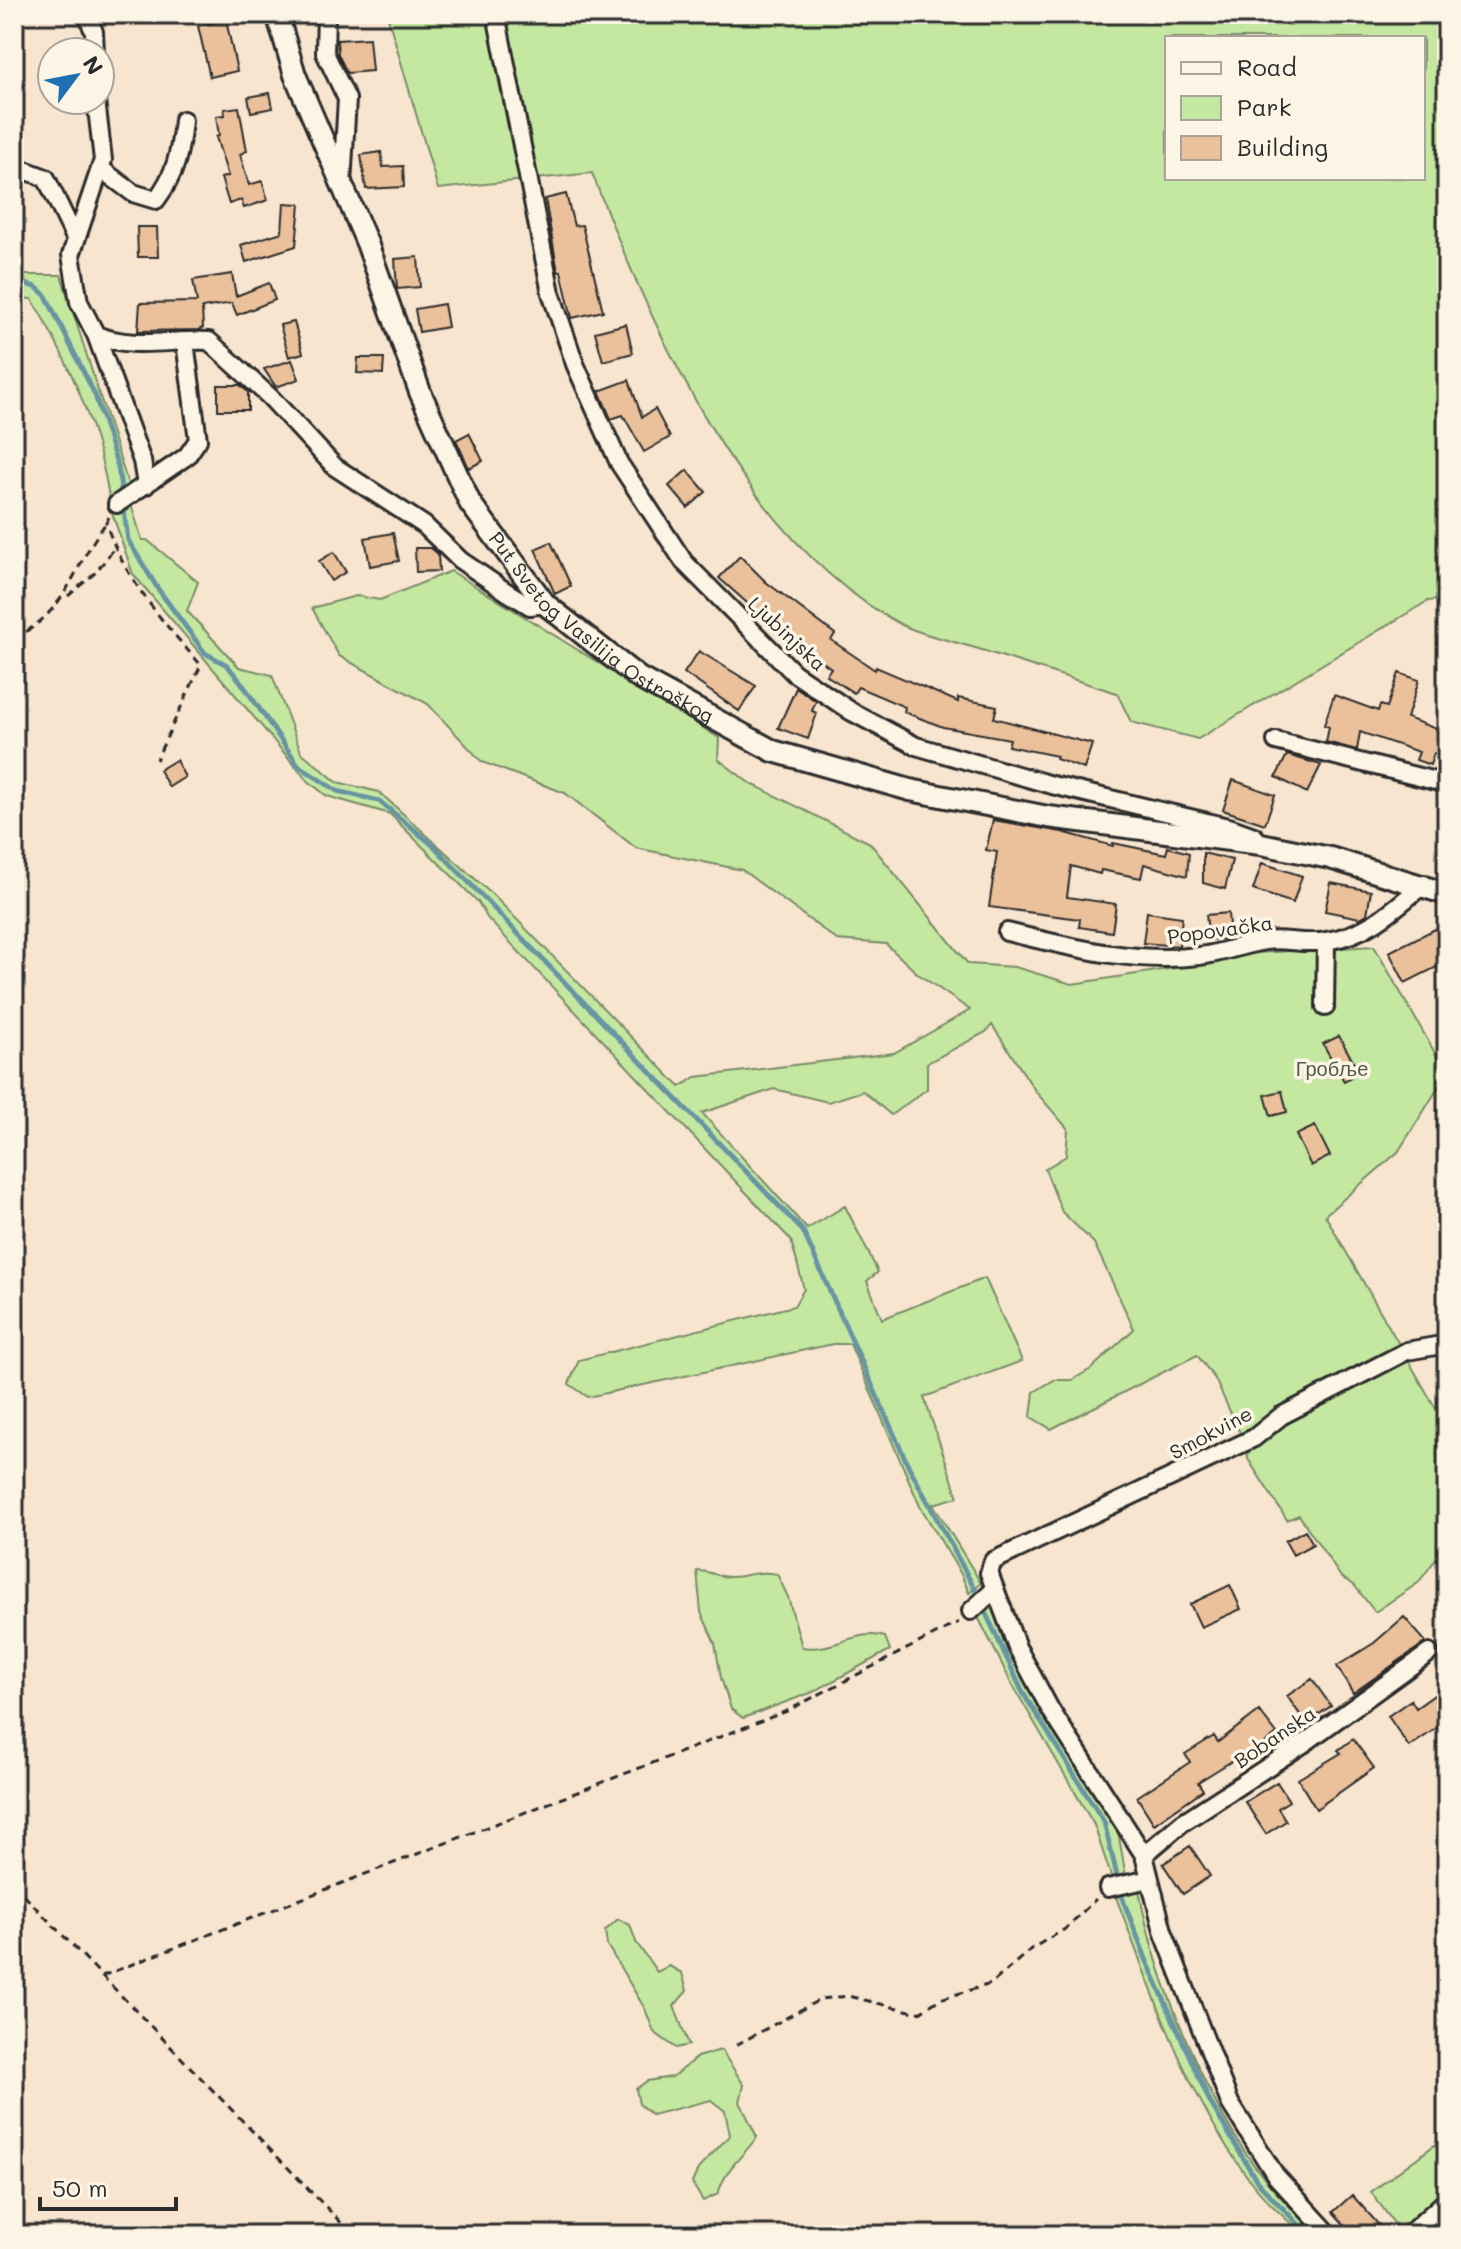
<svg xmlns="http://www.w3.org/2000/svg" width="1461" height="2249" viewBox="0 0 1461 2249" font-family="Mali,sans-serif">
	<rect width="100%" height="100%" fill="#f7e5cf"/>
	<filter id="ink" filterUnits="userSpaceOnUse"><feTurbulence type="fractalNoise" baseFrequency=".0125" numOctaves="2"/><feDisplacementMap in="SourceGraphic" scale="16" xChannelSelector="R" yChannelSelector="G"/><feConvolveMatrix kernelMatrix="1 2 1 2 8 2 1 2 1" color-interpolation-filters="sRGB"/></filter>
	<g filter="url(#ink)">
		<!-- green -->
		<path fill="#c5e8a1" stroke="#788a66" stroke-width="2" fill-rule="evenodd" d="M387 14H1447V599L1428 601 1198 739 1131 722 1117 693C1068 678 1020 662 972 647 949 640 923 635 902 625 746 543 652 330 592 173L438 189ZM1167 38H1423V178H1167Z
			M14 275H61L130 490 110 503C99 428 70 364 32 299L14 298Z
			M130 501 142 540H147L198 582 187 611 239 667 272 675 301 752 337 782 379 792 495 897 680 1087 696 1077 894 1053 970 1010 918 974 886 944 837 940 742 870 636 848 565 793 482 762 428 704 339 656 312 608 356 596 380 600 451 571 719 738 718 759 748 782 870 843 968 964 1015 967 1072 984 1182 967 1239 954 1374 946 1447 1074 1398 1152 1325 1215 1447 1428V1544L1418 1583 1375 1612 1354 1585 1341 1577 1299 1515 1287 1520 1248 1459 1247 1448 1215 1379 1197 1355 1051 1429 1031 1417 1034 1392 1054 1380H1072L1091 1369 1134 1329 1094 1243 1062 1212 1045 1169 1066 1156 1068 1129 1036 1092 992 1025 986 1032 927 1063V1089L891 1115 863 1091 828 1102 774 1089 702 1113 807 1229 845 1206 878 1272 867 1281 882 1319 985 1278 1022 1361 924 1397 958 1497 933 1504 981 1583 969 1593 962 1576 920 1506 850 1344H833L588 1397 569 1384 579 1360 794 1306 804 1289 791 1240 488 919 478 902 390 814 327 796 308 781 133 574 111 510Z
			M697 1571C710 1571 719 1577 730 1577 749 1577 753 1570 777 1574L788 1597 802 1647C835 1652 856 1628 885 1637L890 1650 813 1692 743 1718 731 1709 721 1678 715 1643 701 1612Z
			M991 1602 1025 1669 1118 1831 1126 1877 1112 1879 1094 1825 1012 1684 976 1613Z
			M1139 1890C1154 1976 1209 2109 1263 2177 1279 2198 1299 2216 1318 2235H1303C1286 2218 1266 2202 1252 2183 1188 2099 1153 1994 1116 1897Z
			M618 1919 630 1925 636 1942 657 1972 669 1966 682 1973 687 1991 674 2006 689 2045 676 2048 654 2032 645 2009 607 1945 605 1931Z
			M721 2050 744 2085 740 2102 757 2137C740 2160 726 2167 718 2194L703 2201 692 2183 698 2169 730 2135 725 2111 711 2100 652 2115 639 2104 636 2089 647 2081 672 2077 697 2057Z
			M1436 2144 1447 2160V2195L1399 2230 1371 2192Z"/>
		<g fill="none" stroke-linecap="round" stroke-linejoin="round">
			<!-- stream -->
			<path stroke="#6894a3" stroke-width="5" d="M14 281 36 287 46 296 95 395 118 467 128 540 158 589 205 653 227 665 241 682 299 766 337 791 379 801 434 846 803 1231 907 1463 979 1597
				M983 1607 1023 1693 1104 1822 1123 1900 1146 1959 1210 2102 1258 2183 1309 2235"/>
		</g>
		<!-- building -->
		<path fill="#ebc19b" stroke="#2b2b2b" stroke-width="2" d="M226 20 237 71 210 77 198 26Z
			M369 38 372 71 347 73 338 54 337 40Z
			M270 93 273 108 251 112 248 97Z
			M239 107 247 151 240 154 249 185 262 181 268 200 244 208 241 200 229 204 221 178 228 176 216 137 219 136 216 116 225 115 224 109Z
			M381 152 383 167 403 166 404 187 366 189 361 155Z
			M566 194 574 226 582 225 603 311 572 318 561 271 558 272 545 199Z
			M284 203 300 204 296 246 246 262 241 245 282 232Z
			M137 227H157L158 257H138Z
			M418 257 420 287 397 289 395 259Z
			M232 274 236 296 269 283 275 300 237 315 232 303 202 308 203 328 198 330 138 331 140 303 197 302 193 280Z
			M444 304 448 327 419 332 415 309Z
			M294 322 303 353 289 357 280 325Z
			M626 324 633 353 603 361 595 332Z
			M358 358H384L383 374 357 373Z
			M292 360 299 379 276 387 264 369Z
			M629 380 642 417 655 409 670 437 644 452 623 415 611 419 599 391Z
			M218 385H240L248 392V410H218Z
			M469 433 483 461 469 468 456 440Z
			M687 470 706 492 688 508 669 486Z
			M393 533 399 561 370 566 365 538Z
			M551 542 571 586 555 594 535 549Z
			M415 548H431L438 554 439 571 416 572Z
			M334 552 346 572 331 581 319 561Z
			M740 556 766 582 835 634 831 640 875 670 876 667 958 702V698L997 706 994 718 1092 744 1084 769 1056 759 1057 756 1008 746 1010 739 943 727 904 712 905 707 858 687 854 693 826 675 831 668 774 627 719 578Z
			M699 651 756 686 739 711 684 673Z
			M1399 673 1419 680 1407 718 1447 733V758L1434 753 1430 765 1416 760 1419 752 1360 732 1357 750 1326 742 1329 727 1324 725 1334 695 1378 711 1380 705 1387 707Z
			M796 688 816 701 812 711 817 713 808 739 778 728Z
			M1287 755 1321 765 1307 793 1276 777Z
			M176 760 185 777 169 787 159 770Z
			M1233 780 1275 795 1265 824 1223 810Z
			M993 820 1062 832 1113 846V843L1166 854 1168 847 1189 853 1187 876 1144 864 1141 878 1101 870 1100 874 1071 866 1067 897 1116 904 1112 932 1079 927 1080 919 989 907 997 852 986 850Z
			M1203 853 1232 860 1225 889 1203 883Z
			M1262 863 1302 876 1293 903 1253 890Z
			M1331 883 1371 891 1367 914 1360 918 1325 911Z
			M1147 912 1182 917 1179 946 1143 943Z
			M1228 913 1230 938 1209 940 1206 915Z
			M1443 925 1447 932V962L1405 983 1389 952Z
			M1339 1036 1359 1072 1344 1081 1323 1044Z
			M1282 1091 1287 1112 1271 1116 1265 1095Z
			M1315 1126 1330 1156 1311 1166 1296 1135Z
			M1305 1530 1313 1544 1293 1555 1285 1541Z
			M1230 1585 1241 1609 1201 1627 1190 1604Z
			M1404 1617 1426 1642 1353 1693 1337 1666 1374 1643Z
			M1312 1679 1331 1706 1306 1723 1287 1696Z
			M1447 1686V1721L1409 1747 1388 1716 1411 1700 1416 1708Z
			M1259 1711 1277 1734 1251 1754 1248 1751 1198 1782 1203 1790 1154 1824 1137 1797 1190 1762 1185 1754 1214 1736 1218 1742Z
			M1353 1739 1374 1768 1316 1809 1298 1779 1341 1753 1338 1750Z
			M1277 1782 1289 1801 1278 1808 1286 1821 1266 1834 1245 1802Z
			M1190 1846 1210 1876 1183 1894 1163 1864Z
			M1352 2195 1388 2235H1354L1333 2212Z"/>
		<g fill="none" stroke-linecap="round" stroke-linejoin="round">
			<!-- minor casing -->
			<g stroke="#2b2b2b" stroke-width="22">
				<path id="minor" d="M87 14 94 32 95 52
					M326 14 325 53 347 99 342 184
					M496 14 551 293 575 364 619 463 684 562 794 673 852 712 916 746 1052 785 1232 828 1254 836 1261 844
					M96 100 103 160 71 255 79 302 96 335C133 350 171 339 209 341L270 397 335 467 424 525 460 560 507 592 530 606 545 604
					M14 166 46 178 76 240
					M101 169 133 193 156 200C176 174 180 153 183 120
					M96 335 142 461 146 485
					M117 504 187 456 198 440 185 342
					M1276 741 1447 784
					M1007 932C1071 947 1132 964 1199 956 1221 954 1243 944 1265 941 1284 938 1305 945 1326 941 1367 935 1393 910 1424 884
					M1325 1007 1326 941
					M971 1611 995 1589
					M1144 1855 1183 1822 1303 1744 1429 1653
					M1108 1888 1150 1879
					M1330 2235 1276 2176 1230 2103 1163 1931 1144 1855 1050 1709 1017 1647 989 1573 993 1561 1254 1438 1281 1416 1407 1351 1447 1344
					M1408 2235 1447 2200"/>
			</g>
			<!-- tertiary casing -->
			<g stroke="#2b2b2b" stroke-width="26">
				<g id="tertiary">
					<path id="s1" d="M277 14 295 75 367 243 420 392 470 503 545 604 639 678 773 751 910 790 1048 817 1261 844 1330 858 1447 894"/>
				</g>
			</g>
			<!-- path -->
			<path stroke="#2b2b2b" stroke-width="3" stroke-dasharray="8 6" stroke-linecap="butt" d="M109 517 106 523C122 575 164 624 201 665L156 760
				M68 596 96 572 113 550
				M14 639C71 608 70 570 106 523
				M14 1885 353 2235
				M102 1976 787 1711 959 1622
				M736 2045 821 1999 848 1996 918 2013 940 1999 991 1984 1031 1949 1065 1929 1096 1899"/>
			<!-- minor -->
			<use href="#minor" stroke="#fcf5e5" stroke-width="16"/>
			<!-- tertiary -->
			<use href="#tertiary" stroke="#fcf5e5" stroke-width="20"/>
		</g>
	</g>
	<g text-anchor="middle" stroke-width="7" stroke-linejoin="round" paint-order="stroke">
		<!-- street labels -->
		<g font-size="20" fill="#2b2b2b" stroke="#fcf5e5">
			<text dy="7" stroke="none"><textPath href="#s1" startOffset="710">Put Svetog Vasilija Ostroškog</textPath></text>
			<text transform="translate(787 634) rotate(43)" y="7">Ljubinjska</text>
			<text transform="translate(1220 930) rotate(-8)" y="7">Popovačka</text>
			<text transform="translate(1211 1433) rotate(-28)" y="7">Smokvine</text>
			<text transform="translate(1275 1737) rotate(-34)" y="7">Bobanska</text>
		</g>
		<!-- park labels -->
		<g font-size="20" fill="#525a48" stroke="#fcf5e5">
			<text x="1332" y="1076">Гробље</text>
		</g>
	</g>
	<!-- margin -->
	<rect width="1461" height="2249" fill="none" stroke="#fcf5e5" stroke-width="48"/>
	<rect x="24" y="24" width="1413" height="2201" fill="none" stroke="#2b2b2b" stroke-width="3" filter="url(#ink)"/>
	<!-- legend -->
	<rect x="1165" y="36" width="260" height="144" fill="#fcf5e5" stroke="#a8a49b" stroke-width="2"/>
	<rect x="1181" y="62" width="40" height="12" fill="#fcf5e5" stroke="#a8a49b" stroke-width="2"/>
	<text x="1237" y="76" font-size="24" fill="#2b2b2b">Road</text>
	<rect x="1181" y="96" width="40" height="24" fill="#c5e8a1" stroke="#a8a49b" stroke-width="2"/>
	<text x="1237" y="116" font-size="24" fill="#2b2b2b">Park</text>
	<rect x="1181" y="136" width="40" height="24" fill="#ebc19b" stroke="#a8a49b" stroke-width="2"/>
	<text x="1237" y="156" font-size="24" fill="#2b2b2b">Building</text>
	<!-- north arrow -->
	<g transform="translate(76 76) rotate(58)"><circle r="38" fill="#fcf5e5" stroke="#a8a49b" stroke-width="2"/>
	<path d="M0-6L14 30L0 20L-14 30Z" fill="#1f6fb2"/>
	<text y="-12" font-size="22" font-weight="bold" text-anchor="middle" fill="#2b2b2b">N</text>
	</g>
	<!-- scale -->
	<path d="M40 2197v12h136v-12" fill="none" stroke="#2b2b2b" stroke-width="4"/>
	<text x="52" y="2197" font-size="24" fill="#2b2b2b" stroke="#fcf5e5" stroke-width="6" paint-order="stroke">50 m</text>
</svg>
